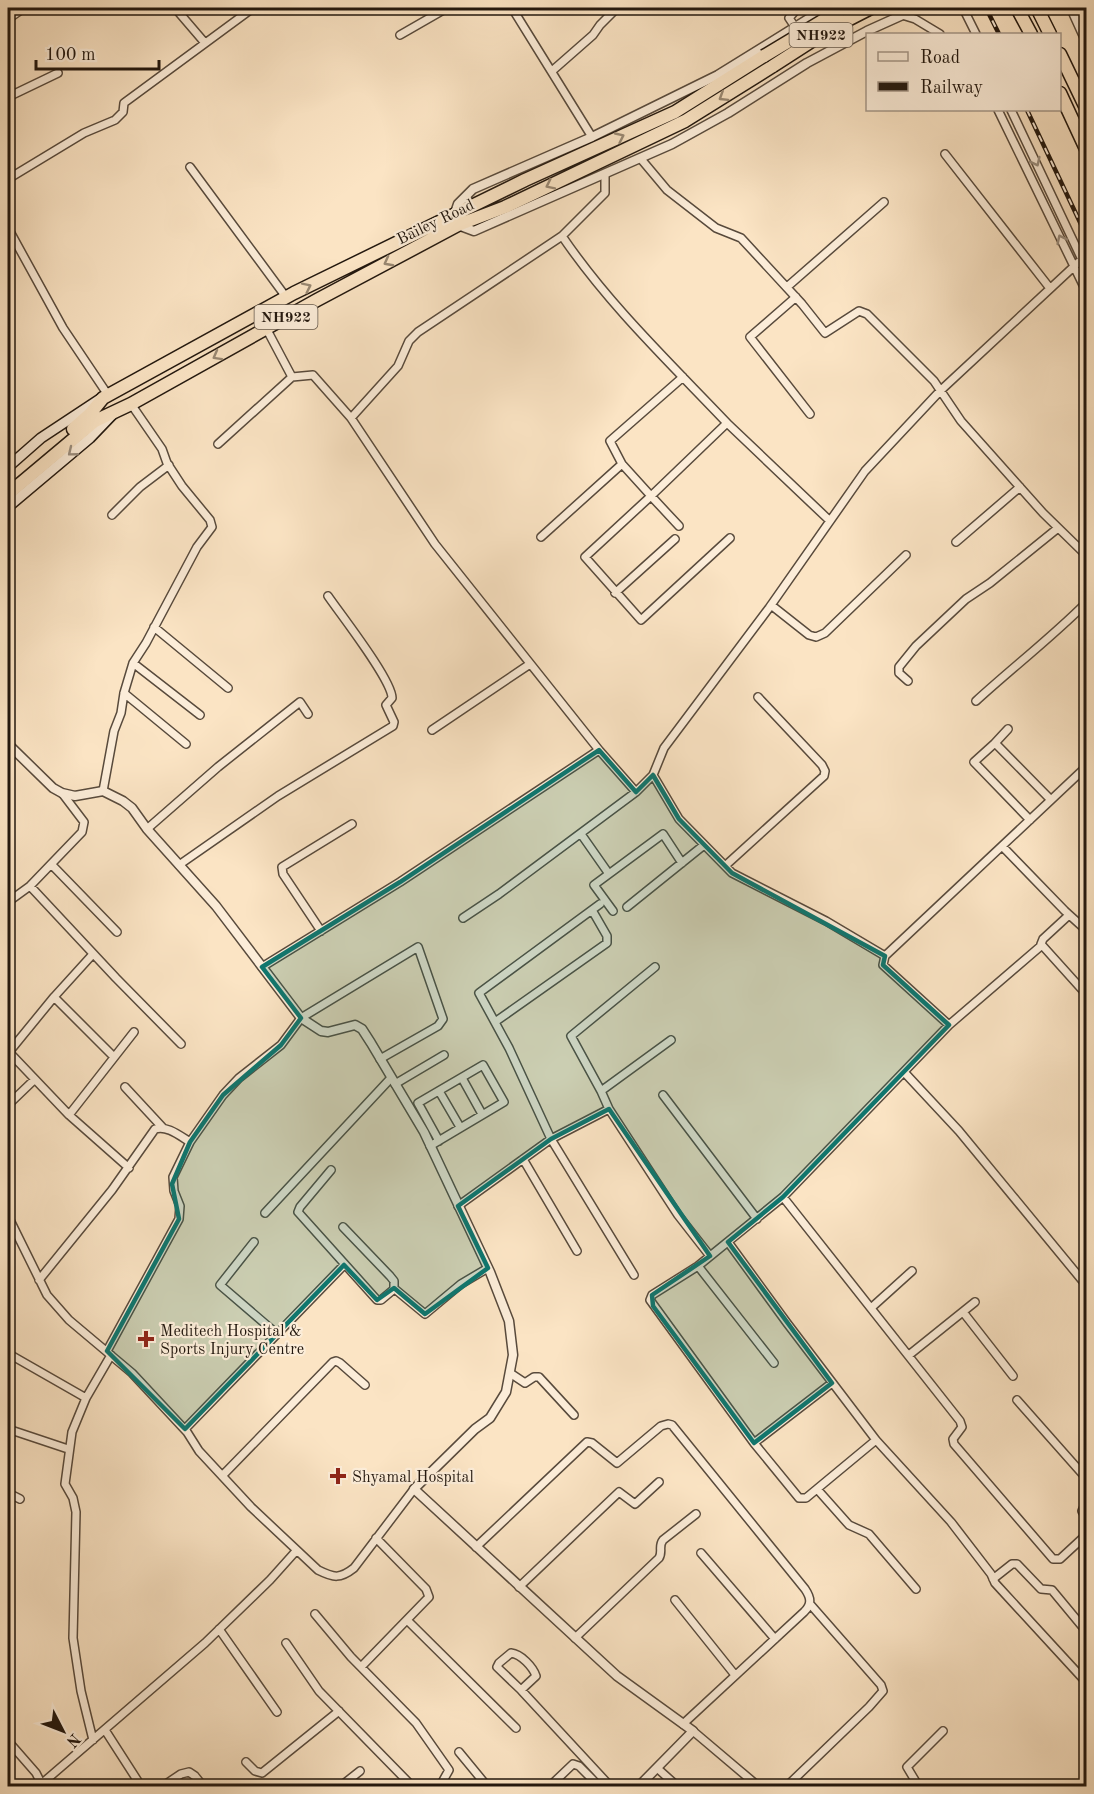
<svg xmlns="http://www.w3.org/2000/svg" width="1094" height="1794" viewBox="0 0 1094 1794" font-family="'Old Standard TT',serif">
	<rect width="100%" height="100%" fill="#fbe4c4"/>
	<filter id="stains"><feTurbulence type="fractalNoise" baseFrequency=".00333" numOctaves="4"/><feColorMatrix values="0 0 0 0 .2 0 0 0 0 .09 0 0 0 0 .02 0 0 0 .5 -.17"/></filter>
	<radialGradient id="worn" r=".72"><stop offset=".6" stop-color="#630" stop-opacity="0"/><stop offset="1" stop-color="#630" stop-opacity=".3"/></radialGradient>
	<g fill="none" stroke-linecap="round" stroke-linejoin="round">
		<!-- minor casing -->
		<g stroke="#584a3c" stroke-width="10">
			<path id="minor" d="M175 8 205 43
				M512 8 592 137
				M963 8 976 34
				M902 15 915 19 940 34
				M8 19 24 8
				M795 27 789 18 798 8
				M400 35 447 8
				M552 71 593 35 600 25 617 8
				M8 97 58 73
				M998 110 1086 291
				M1011 110 1086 268
				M945 154 1049 287
				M641 159 667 190 716 228 741 238 802 304 825 333 859 311 867 314 934 381 961 421 1043 513 1086 555
				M190 167 286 297
				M8 179 84 133 115 120 123 112 124 103 253 8
				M8 228 63 328 108 395
				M562 236C609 305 670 363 727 423
				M787 287 884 202
				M796 297 750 337 810 414
				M266 328 292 377
				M351 418 398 366 409 341 418 332 562 236 605 193V174
				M218 444 292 377 313 375 351 418 435 544 599 750 400 882 262 967
				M622 464 610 441 683 377
				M112 515 140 487 169 465
				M679 526 651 496 727 423 830 521
				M541 537 622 464 651 496 585 557 641 620 730 538
				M956 542 1020 487
				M615 593 675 539
				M771 605 809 635 816 637 825 633 906 555
				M154 627 228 688
				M133 663 200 715
				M908 681 899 673V667L916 646 966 599 990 583 1058 528
				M124 693 186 744
				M976 701C1012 668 1051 638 1086 603
				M432 730 530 664
				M995 743 1008 729
				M599 750 636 792
				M653 775 679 819 732 873 826 921 885 956
				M103 791 114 731 121 713 124 693 133 663 146 643 197 547 212 527 210 520 182 486 167 463 162 449 131 404
				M1030 820 974 762 995 743 1051 800
				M147 829 218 767 300 702 308 714
				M581 834 609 874
				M1002 846 1065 911 1086 930
				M51 864 117 932
				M179 865 278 796 393 726 394 722 386 705 392 698C392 680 341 615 328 596
				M725 866 824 776 825 771 822 765 758 697
				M30 886 116 978 181 1044
				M8 902 30 886 82 832 84 822 62 793
				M600 904 479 993 509 1048 551 1139 609 1109
				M627 907 704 845
				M613 911 594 885 663 834 682 863
				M1069 915 1043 939 1041 944 1086 994
				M463 918 499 894 636 792 653 775 664 748 769 608 865 471 940 391 1082 259
				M321 931 283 874 282 867 352 824
				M655 967 571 1036 601 1091 609 1109 678 1215 710 1256
				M54 997 93 954
				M495 1022 607 943V936L592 910
				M949 1025 1042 945
				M8 1051 69 1115 129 1168
				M9 1052 54 997 114 1057
				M904 1072 959 1131 1086 1285
				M462 1078 482 1114
				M395 1084 444 1055
				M125 1087 163 1128
				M439 1091 460 1127
				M601 1091 671 1040
				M663 1095 757 1219
				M8 1105 34 1080
				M69 1115 134 1032
				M430 1146 504 1102 483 1065 418 1103 439 1141
				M523 1159 577 1251
				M331 1170 300 1207 298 1212 377 1300H381L393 1290H396L425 1314 461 1284 488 1268
				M783 1197 960 1421 962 1427 953 1439 954 1444 1053 1559H1060L1086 1535
				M458 1206 551 1139 634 1275
				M265 1213 391 1078
				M8 1216 47 1295 69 1320 132 1373 187 1432 199 1451 251 1507 318 1570C334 1578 340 1579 354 1568L414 1489
				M343 1227 390 1276 394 1281V1290
				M254 1242 220 1285 277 1334
				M728 1242 787 1323 876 1440 951 1522 991 1574 995 1583 1086 1682
				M698 1266 774 1363
				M39 1280 112 1190 155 1129C167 1125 180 1136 190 1142
				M871 1308 912 1271
				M963 1312 1013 1376
				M107 1351 179 1219 180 1206 174 1191 173 1177 190 1142 223 1095 239 1078 281 1045 301 1018 418 947 443 1019 438 1026 380 1059
				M9 1354 86 1398
				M909 1355 975 1302
				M510 1373 525 1383 534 1377H539L574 1415
				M1017 1400 1086 1478
				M8 1429 68 1449
				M185 1429 344 1265
				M876 1440 806 1498H799L754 1443 650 1300 652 1295 698 1266 783 1197 949 1025 883 965 885 956 1086 767
				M754 1443 832 1383
				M222 1476 333 1362 336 1361 340 1363 365 1385
				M817 1489 849 1525 869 1534 916 1589
				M8 1493 20 1499
				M1086 1502 1082 1511 1086 1518
				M476 1547 587 1442 592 1443 617 1463 661 1426 668 1424 672 1425 805 1589C811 1598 812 1604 804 1612L683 1724
				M701 1553 775 1639
				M993 1579 1012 1564H1017L1041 1589 1052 1590 1086 1631
				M519 1587 619 1492 635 1504 659 1482
				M675 1600 735 1675
				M315 1614 351 1657 416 1723 449 1770 440 1786
				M407 1620 516 1728
				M219 1629 277 1712
				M575 1638 659 1558C663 1552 658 1546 663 1540L696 1514
				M286 1643 319 1691 412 1786
				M361 1667 429 1597 426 1589 376 1538
				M521 1690 536 1676C533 1667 521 1654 511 1653L499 1663 497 1667 521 1690 610 1786
				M105 1730 141 1786
				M693 1731 758 1786
				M93 1740 81 1691 73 1638 76 1512 73 1498 65 1484 72 1432 86 1398 111 1355
				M8 1741 36 1773 42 1785
				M459 1752 487 1786
				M246 1762 255 1771 262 1773 339 1711
				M657 1768 677 1786
				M558 1779 566 1786
				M39 1786 205 1643 270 1580 296 1551
				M163 1786 181 1774 189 1772 195 1776 203 1786
				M341 1786 360 1771
				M550 1786 573 1764 579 1766 599 1786
				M787 1786 869 1707 883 1691 881 1685 810 1604
				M914 1786 916 1782 907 1767 943 1731"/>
		</g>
		<!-- tertiary casing -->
		<g stroke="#584a3c" stroke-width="11">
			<path id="tertiary" d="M1071 8 1086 41
				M454 216 458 204 473 189 592 137 718 75 826 8
				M458 225 474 231 672 144 728 113 807 63 867 31 918 8
				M8 744 53 788 62 793 75 796 103 791 123 801 132 808 147 829 216 906 301 1018 321 1031 328 1032 355 1025 362 1029 371 1043 424 1132 490 1272 509 1321 513 1355 506 1392 490 1418 475 1429 414 1489 617 1676 693 1731 639 1786"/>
		</g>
		<!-- secondary casing -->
		<g stroke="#22170e" stroke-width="12">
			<path id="secondary" d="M8 467 41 438 100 399
				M8 507 90 438 113 414"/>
		</g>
		<!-- trunk casing -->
		<g stroke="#22170e" stroke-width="15">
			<path id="trunk" d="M73 429 90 414 103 398 294 293 525 180 675 112 764 56
				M8 494 95 421 131 404 317 300 458 225 505 207 685 121 773 66"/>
		</g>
		<!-- motorway casing -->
		<g stroke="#22170e" stroke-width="15">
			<path id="motorway" d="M1017 8 1031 34
				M1037 8 1050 34
				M1060 54 1086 108
				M1060 93 1086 149"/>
		</g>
		<!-- minor -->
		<use href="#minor" stroke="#fcedd9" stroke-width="7"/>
		<!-- tertiary -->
		<use href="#tertiary" stroke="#fcedd9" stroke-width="8"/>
		<!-- secondary -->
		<use href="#secondary" stroke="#fcedd9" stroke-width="9"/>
		<!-- trunk -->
		<use href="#trunk" stroke="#fbe4c4" stroke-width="12"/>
		<!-- motorway -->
		<use href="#motorway" stroke="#fbe4c4" stroke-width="12"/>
		<!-- rail casing -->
		<g stroke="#22170e" stroke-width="4.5">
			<path id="rail" d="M986 8 999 34
				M1027 110 1086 235"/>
		</g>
		<!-- rail -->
		<use href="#rail" stroke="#fcedd9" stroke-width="2" stroke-dasharray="7" stroke-linecap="butt"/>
		<!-- trunk-bridge casing -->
		<g stroke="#22170e" stroke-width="15" stroke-linecap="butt">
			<path id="trunk-bridge" d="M764 56 844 8
				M773 66 832 28 871 8"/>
		</g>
		<!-- trunk-bridge -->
		<use href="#trunk-bridge" stroke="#fbe4c4" stroke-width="12"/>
	</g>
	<!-- one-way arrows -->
	<defs><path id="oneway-chevron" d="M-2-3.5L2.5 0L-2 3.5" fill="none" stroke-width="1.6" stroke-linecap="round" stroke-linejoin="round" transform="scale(1.5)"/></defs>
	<g stroke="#998872">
		<use href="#oneway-chevron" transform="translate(723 97) rotate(148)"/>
		<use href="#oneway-chevron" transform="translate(620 137) rotate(-25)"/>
		<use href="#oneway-chevron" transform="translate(550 185) rotate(154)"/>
		<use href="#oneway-chevron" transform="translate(388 262) rotate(152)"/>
		<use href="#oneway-chevron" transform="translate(307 287) rotate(-26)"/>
		<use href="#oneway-chevron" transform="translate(217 356) rotate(151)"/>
	</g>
	<g stroke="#9a8d7e">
		<use href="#oneway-chevron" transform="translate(1036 162) rotate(64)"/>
		<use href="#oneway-chevron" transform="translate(1061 239) rotate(-116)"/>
		<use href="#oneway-chevron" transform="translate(72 452) rotate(141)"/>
	</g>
	<!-- marked area -->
	<path fill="#0f766e" fill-opacity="0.2" stroke="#0f766e" stroke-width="4.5" stroke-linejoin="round" d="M599 750 636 792 653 775 679 819 732 873 885 956 883 965 949 1025 783 1197 728 1242 832 1383 754 1443 653 1306 652 1295 710 1256 609 1109 551 1139 458 1206 488 1268 425 1314 394 1288 377 1300 344 1265 185 1429 107 1351 179 1219 172 1184 190 1142 223 1095 281 1045 301 1018 262 967 400 882Z"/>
	<!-- markers -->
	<g fill="#8f2418" stroke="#fcedd9" stroke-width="2">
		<path d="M143 1330h6v6h6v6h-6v6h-6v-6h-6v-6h6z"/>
		<path d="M335 1467h6v6h6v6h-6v6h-6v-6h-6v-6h6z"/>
	</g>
	<g text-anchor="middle" stroke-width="4.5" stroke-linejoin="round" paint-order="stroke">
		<!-- shield labels -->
		<g fill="#fcedd9" stroke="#63574b" stroke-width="1.5">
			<rect x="789.5" y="23" width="63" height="24" rx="4.5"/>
			<rect x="254.5" y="305" width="63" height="24" rx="4.5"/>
		</g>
		<g font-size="15" font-weight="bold" fill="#22170e">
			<text x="821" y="40">NH922</text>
			<text x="286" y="322">NH922</text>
		</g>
		<!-- street labels -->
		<g font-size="16" fill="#22170e" stroke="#fcedd9">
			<text transform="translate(435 221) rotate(-26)" y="6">Bailey Road</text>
		</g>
		<!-- poi labels -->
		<g font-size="16" fill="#22170e" stroke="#fcedd9" text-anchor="start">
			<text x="160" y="1336">Meditech Hospital &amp;<tspan x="160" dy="18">Sports Injury Centre</tspan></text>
			<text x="352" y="1482">Shyamal Hospital</text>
		</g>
	</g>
	<!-- margin -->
	<rect width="1094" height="1794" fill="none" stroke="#fbe4c4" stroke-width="30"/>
	<rect x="9" y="9" width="1076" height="1776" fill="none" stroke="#22170e" stroke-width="3"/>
	<rect x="15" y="15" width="1064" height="1764" fill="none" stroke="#22170e" stroke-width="1.5"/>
	<!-- legend -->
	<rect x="866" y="33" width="195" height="78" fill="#fcedd9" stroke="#a59788" stroke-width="1.5"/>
	<rect x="878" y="52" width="30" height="9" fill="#fcedd9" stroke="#a59788" stroke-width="1.5"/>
	<text x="920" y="63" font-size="18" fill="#22170e">Road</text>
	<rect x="878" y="82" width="30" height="9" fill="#22170e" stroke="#a59788" stroke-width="1.5"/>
	<text x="920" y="93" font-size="18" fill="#22170e">Railway</text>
	<!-- north arrow -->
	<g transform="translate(63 1731) rotate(132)" stroke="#fcedd9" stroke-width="4.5" paint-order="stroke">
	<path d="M0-4.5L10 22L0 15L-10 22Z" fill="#22170e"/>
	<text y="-9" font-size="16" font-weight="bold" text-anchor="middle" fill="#22170e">N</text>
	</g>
	<!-- scale -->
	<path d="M36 60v9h123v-9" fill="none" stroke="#22170e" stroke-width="3"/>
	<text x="45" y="60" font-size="18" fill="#22170e" stroke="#fcedd9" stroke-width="4.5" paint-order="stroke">100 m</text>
	<rect width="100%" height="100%" filter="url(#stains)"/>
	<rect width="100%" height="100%" fill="url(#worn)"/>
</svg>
